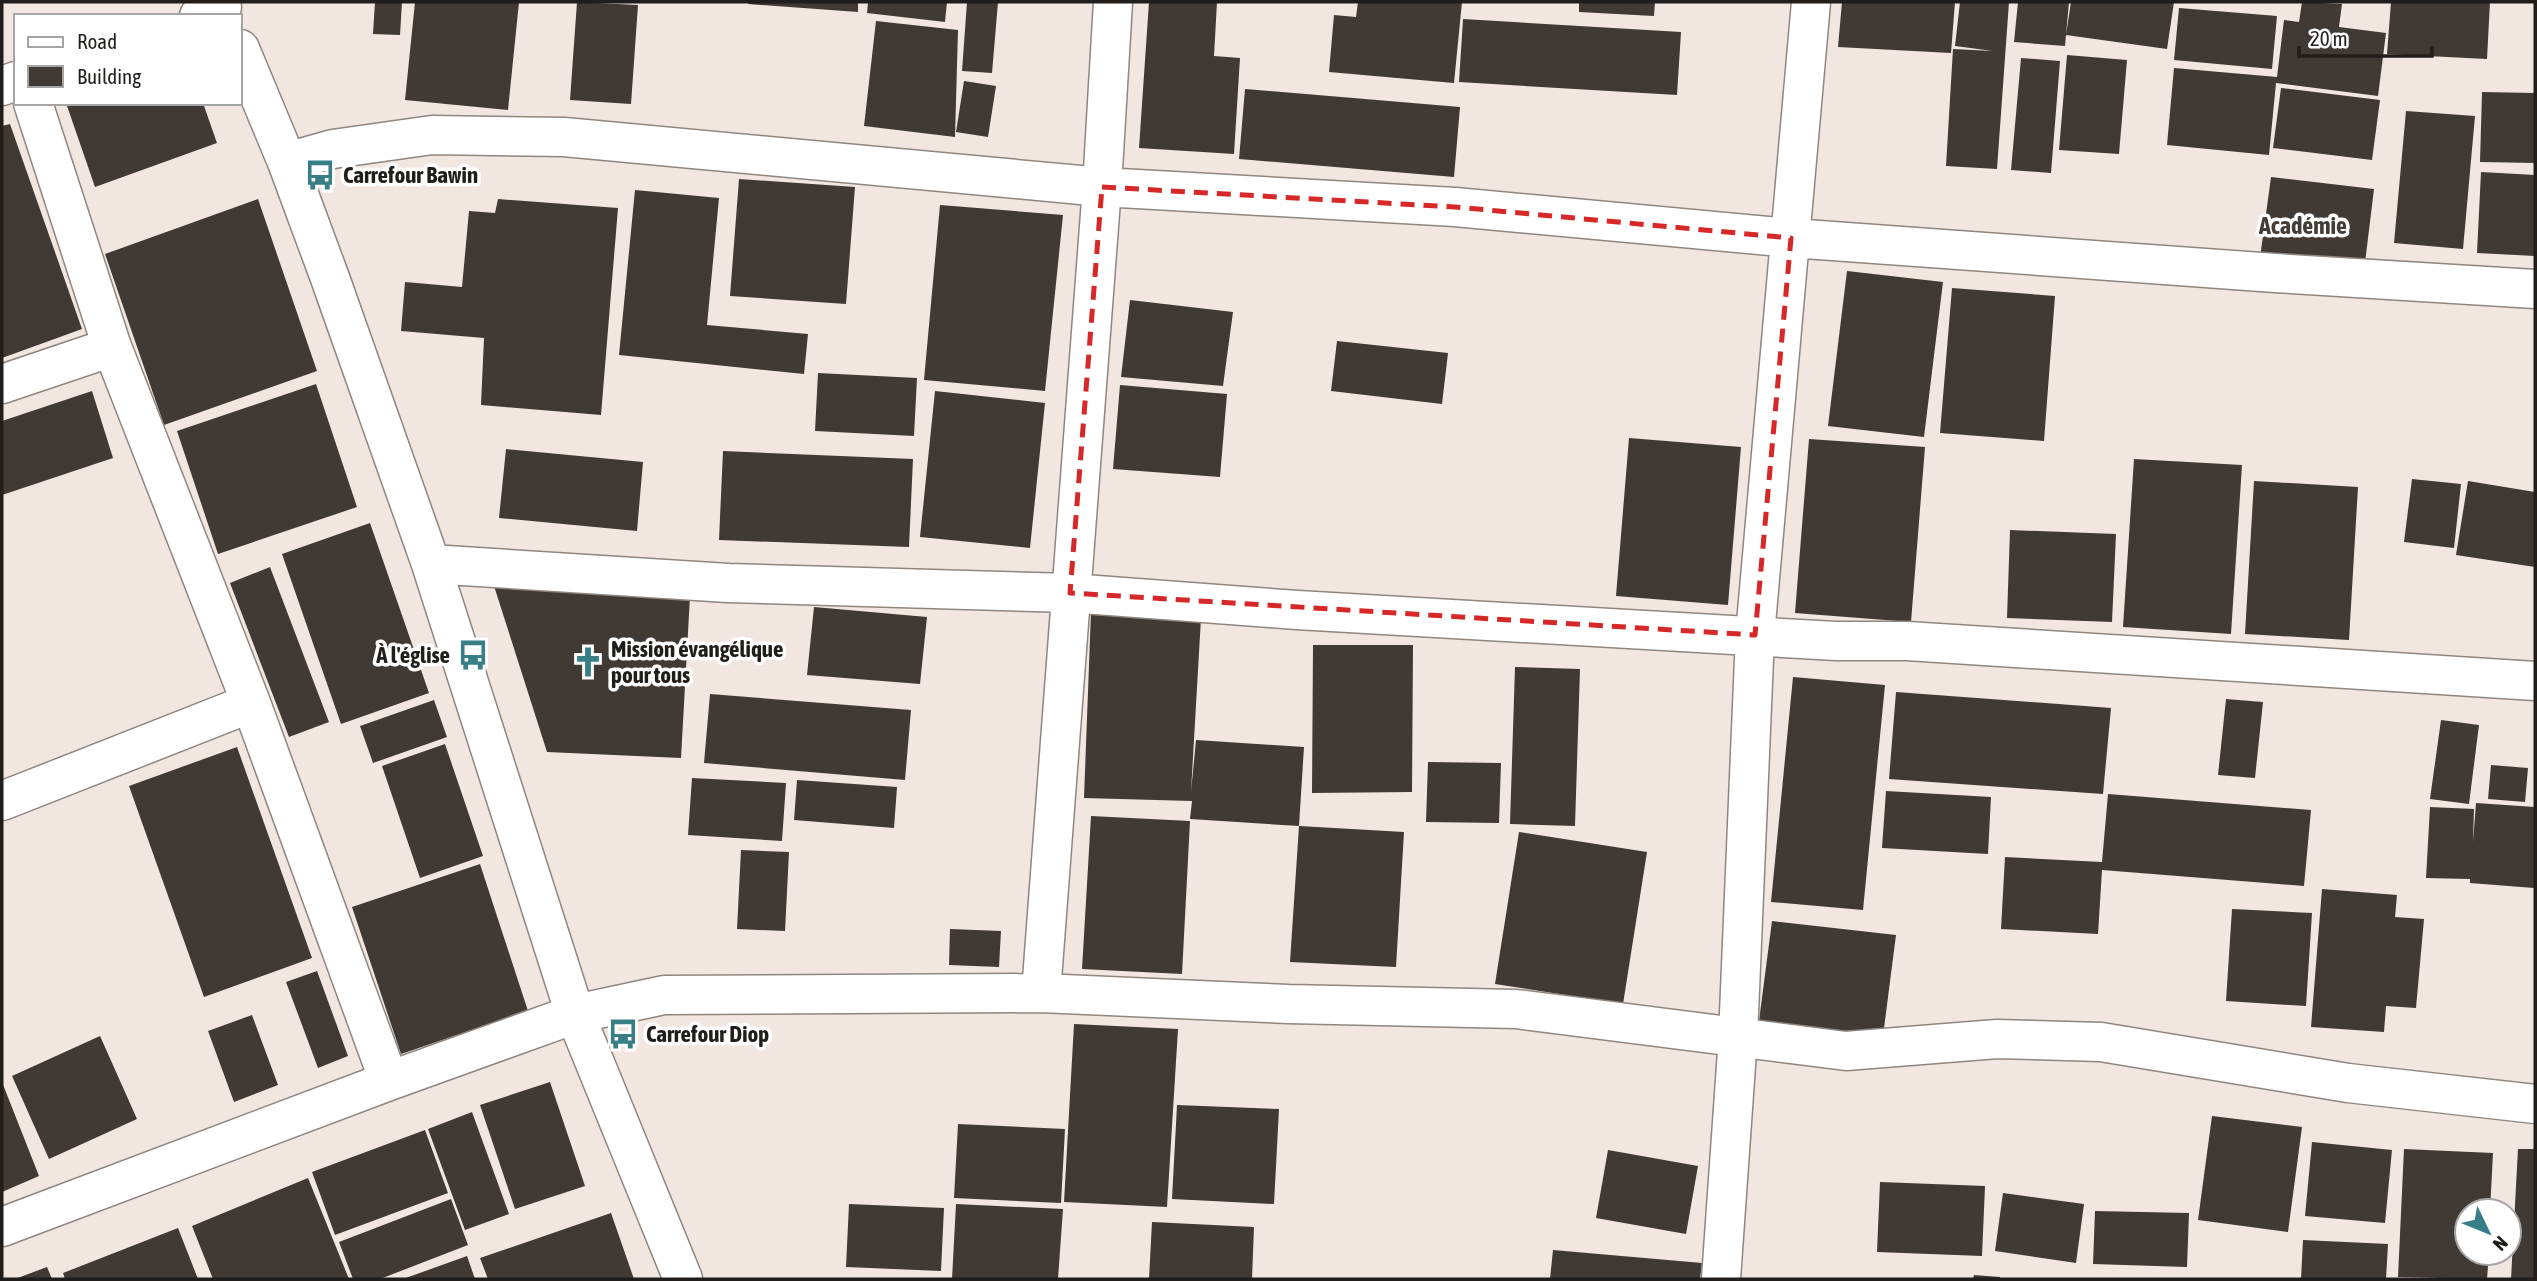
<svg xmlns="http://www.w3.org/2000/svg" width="2537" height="1281" viewBox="0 0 2537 1281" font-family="'Asap Condensed',sans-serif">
	<rect width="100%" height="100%" fill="#f1e7e0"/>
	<!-- building -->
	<path fill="#413934" d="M375 2H402L400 35 373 34Z
		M415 2H519L508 110 405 100Z
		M577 2 638 5 631 104 570 100Z
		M749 2H858V12L748 4Z
		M868 2H947L945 22 867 13Z
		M967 2H998L992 73 962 71Z
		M1149 2H1217L1214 56 1240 58 1234 154 1139 148Z
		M1358 2H1462L1454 83 1329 72 1334 15 1356 17Z
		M1579 2H1655L1654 16 1579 12Z
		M1842 2H1955L1951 53 1838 47Z
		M1960 2H2009L1997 169 1946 166 1953 49 1993 51 1955 46Z
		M2018 2H2069L2065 46 2014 42Z
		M2071 2H2174L2167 49 2066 35Z
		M2302 2 2342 4 2339 27 2386 33 2378 96 2276 83 2269 155 2167 145 2174 68 2277 77 2284 20 2299 22Z
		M2391 2H2490L2487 59 2387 54Z
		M2179 8 2277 16 2272 69 2174 60Z
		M1463 19 1681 32 1677 95 1459 82Z
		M876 21 958 30 955 137 864 126Z
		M2067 55 2127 60 2119 154 2059 150Z
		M2021 58 2060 61 2051 173 2011 170Z
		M964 81 996 86 988 137 956 132Z
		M2281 88 2380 100 2372 160 2273 148Z
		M1245 89 1460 107 1454 177 1239 159Z
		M2482 92 2535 93V163L2480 162Z
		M66 103H203L217 143 95 187Z
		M2406 111 2475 116 2463 249 2394 243Z
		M10 124 82 329 2 358V126Z
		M2481 172 2535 175V256L2477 253Z
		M2271 177 2374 189 2364 271 2260 258Z
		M739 179 855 187 846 304 730 296Z
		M635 190 719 198 707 325 808 334 804 374 619 355Z
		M258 199 317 371 164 425 105 254Z
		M498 199 618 208 601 415 481 405 484 338 401 331 405 282 462 287 469 211 495 213Z
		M940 205 1063 215 1045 391 924 380Z
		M1847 271 1943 282 1924 437 1828 426Z
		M1952 288 2055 296 2044 441 1940 433Z
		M1130 300 1233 312 1223 386 1121 377Z
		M1337 341 1448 353 1442 404 1331 391Z
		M818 373 917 378 914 436 815 431Z
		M316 384 357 507 218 554 177 431Z
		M1120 385 1227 394 1220 477 1113 469Z
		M92 391 113 458 2 495V421Z
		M935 391 1045 403 1030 548 920 537Z
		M1629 438 1741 447 1728 605 1616 596Z
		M1809 439 1925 447 1911 622 1795 613Z
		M506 449 643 462 637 531 499 518Z
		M723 451 913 459 909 547 719 540Z
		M2134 459 2242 465 2231 634 2123 627Z
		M2412 479 2461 484 2454 548 2404 542Z
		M2254 481 2358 487 2349 640 2245 634Z
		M2468 481 2535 492V567L2456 555Z
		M370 523 429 693 341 724 282 554Z
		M2010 530 2116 534 2112 622 2007 618Z
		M270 567 329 722 289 737 230 583Z
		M494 586 690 596 681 758 547 752Z
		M814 607 927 617 920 684 807 675Z
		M1091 612 1201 618 1191 792 1196 740 1304 747 1299 826 1190 819 1192 801 1084 798Z
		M1313 645H1413L1412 792 1312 793Z
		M1515 667 1580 669 1575 826 1510 824Z
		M1793 677 1885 685 1863 910 1771 902Z
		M1896 692 2111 708 2103 794 1889 779Z
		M710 694 911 710 905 780 704 763Z
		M2226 699 2263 702 2255 778 2218 775Z
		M434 700 447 737 373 763 360 726Z
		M2441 720 2479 725 2469 804 2430 799Z
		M445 744 483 856 420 878 382 766Z
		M237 747 312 958 204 997 129 786Z
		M1428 762 1501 763 1499 823 1426 822Z
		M2491 765 2528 768 2525 802 2488 799Z
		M692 778 786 783 782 841 688 835Z
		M797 780 897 787 894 828 794 820Z
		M1886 791 1991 797 1988 854 1882 848Z
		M2108 794 2311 810 2304 886 2102 870 2098 934 2001 929 2005 857 2102 862Z
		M2476 803 2535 807 2534 888 2470 883V879L2426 878 2430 807 2474 809 2473 842Z
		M1091 816 1190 821 1182 974 1082 969Z
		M1299 826 1404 832 1396 967 1290 962Z
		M1519 832 1647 852 1623 1004 1495 984Z
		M741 850 789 852 785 931 737 929Z
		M480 864 528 1011 401 1054 352 907Z
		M2322 889 2397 895 2395 917 2424 919 2416 1008 2386 1006 2384 1032 2311 1027Z
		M2232 909 2312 913 2306 1006 2226 1001Z
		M1772 921 1896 935 1883 1036 1759 1021Z
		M950 929 1001 931 999 967 949 965Z
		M317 971 348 1056 318 1068 286 982Z
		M252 1015 278 1085 234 1102 208 1031Z
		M1074 1024 1178 1029 1167 1207 1064 1202Z
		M100 1036 137 1119 49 1159 12 1076Z
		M2 1082 39 1176 2 1192Z
		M550 1082 585 1186 515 1209 480 1105Z
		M1177 1105 1279 1109 1274 1204 1172 1199Z
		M472 1112 509 1214 465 1230 428 1129Z
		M2212 1116 2302 1127 2288 1232 2198 1220Z
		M958 1124 1065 1129 1061 1203 954 1198Z
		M425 1130 448 1193 335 1235 312 1172Z
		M2312 1142 2392 1150 2385 1223 2305 1216Z
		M2404 1149 2493 1153 2490 1211H2467V1253H2489L2487 1279 2398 1277Z
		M2518 1149H2535V1279H2511Z
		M1608 1150 1698 1166 1686 1234 1596 1218Z
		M308 1178 349 1279H213L192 1226Z
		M1880 1182 1985 1186 1982 1256 1877 1252Z
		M2003 1193 2084 1204 2076 1263 1995 1251Z
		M451 1199 468 1245 380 1279H353L339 1242Z
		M849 1204 944 1208 941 1271 846 1267Z
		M956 1204 1063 1209 1058 1279H952Z
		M2095 1211 2189 1213 2187 1267 2093 1264Z
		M611 1213 634 1279H488L480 1258Z
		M1152 1222 1254 1227 1252 1279H1149Z
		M178 1228 198 1279H65L63 1273Z
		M2303 1240 2388 1244 2386 1279H2301Z
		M1553 1250 1702 1263 1700 1279H1550Z
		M467 1256 475 1279H403Z
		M47 1267 52 1279H15Z
		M1974 1275 2000 1277V1279H1973Z"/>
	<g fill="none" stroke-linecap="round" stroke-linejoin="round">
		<!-- minor casing -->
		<g stroke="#8f867f" stroke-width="41">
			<path id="minor" d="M199 16 222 7
				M240 49 287 162 330 278 431 564 575 1014 683 1279
				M2 86 16 81
				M33 103 112 347 251 703 389 1081
				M287 162 333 149 432 135 564 137 1102 187 1455 207 1791 238 2275 273 2535 289
				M2 384 112 347
				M431 564 728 583 1070 593 1297 610 1836 641H1907L2535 681
				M2 801 251 703
				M1041 993 1102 187 1113 2
				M2 1227 389 1081 575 1014 664 995 1041 993 1288 1004 1516 1009 1846 1051 1997 1039 2101 1042 2348 1083 2535 1104
				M1721 1279 1738 1037 1755 635 1811 2"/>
		</g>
		<!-- minor -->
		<use href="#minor" stroke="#fff" stroke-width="38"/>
	</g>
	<!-- marked area -->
	<path fill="none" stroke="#d62828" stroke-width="5" stroke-dasharray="14 9" stroke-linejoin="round" d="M1102 187 1455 207 1791 238 1755 635 1070 593Z"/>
	<!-- icons -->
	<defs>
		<g id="bus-bare" transform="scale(2.415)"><path d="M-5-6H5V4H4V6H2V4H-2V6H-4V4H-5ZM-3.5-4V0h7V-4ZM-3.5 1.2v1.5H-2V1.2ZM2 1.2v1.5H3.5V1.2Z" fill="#377e87" stroke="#fff" stroke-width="2.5" paint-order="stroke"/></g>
		<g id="church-bare" transform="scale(2.415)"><path d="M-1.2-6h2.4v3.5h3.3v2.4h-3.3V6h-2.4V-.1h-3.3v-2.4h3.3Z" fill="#377e87" stroke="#fff" stroke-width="2.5" paint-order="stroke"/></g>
	</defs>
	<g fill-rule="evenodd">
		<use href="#bus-bare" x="320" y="175"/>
		<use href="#bus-bare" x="473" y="655"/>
		<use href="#church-bare" x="588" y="662"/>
		<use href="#bus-bare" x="623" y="1034"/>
	</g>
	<g text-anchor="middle" stroke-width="7" stroke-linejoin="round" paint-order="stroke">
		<!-- poi labels -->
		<g font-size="23" font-weight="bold" fill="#211d1b" stroke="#fff" text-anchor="start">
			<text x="343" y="183">Carrefour Bawin</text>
			<text x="611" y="657">Mission évangélique<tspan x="611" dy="26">pour tous</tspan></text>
			<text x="450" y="663" text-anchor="end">À l'église</text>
			<text x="646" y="1042">Carrefour Diop</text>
		</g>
		<!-- neighbourhood labels -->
		<g font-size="24" font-weight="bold" fill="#443c36" stroke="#fff">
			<text x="2303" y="234">Académie</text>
		</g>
	</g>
	<!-- border -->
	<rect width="2537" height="1281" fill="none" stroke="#211d1b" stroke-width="7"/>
	<!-- legend -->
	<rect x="14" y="14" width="228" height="91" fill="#ffffff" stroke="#a6a5a4" stroke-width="2"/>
	<rect x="28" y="37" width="35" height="10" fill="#ffffff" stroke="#a6a5a4" stroke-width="2"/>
	<text x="77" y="49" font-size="21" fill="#211d1b">Road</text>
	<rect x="28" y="66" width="35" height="21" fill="#413934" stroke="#a6a5a4" stroke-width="2"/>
	<text x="77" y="84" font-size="21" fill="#211d1b">Building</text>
	<!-- north arrow -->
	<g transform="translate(2488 1232) rotate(133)"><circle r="33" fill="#ffffff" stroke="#a6a5a4" stroke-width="2"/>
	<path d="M0-5L12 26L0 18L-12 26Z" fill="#377e87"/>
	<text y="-10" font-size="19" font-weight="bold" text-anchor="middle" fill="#211d1b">N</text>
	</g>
	<!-- scale -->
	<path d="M2299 46v10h133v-10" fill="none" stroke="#211d1b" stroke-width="3.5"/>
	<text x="2310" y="46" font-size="21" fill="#211d1b" stroke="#ffffff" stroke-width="5" paint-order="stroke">20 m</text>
</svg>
